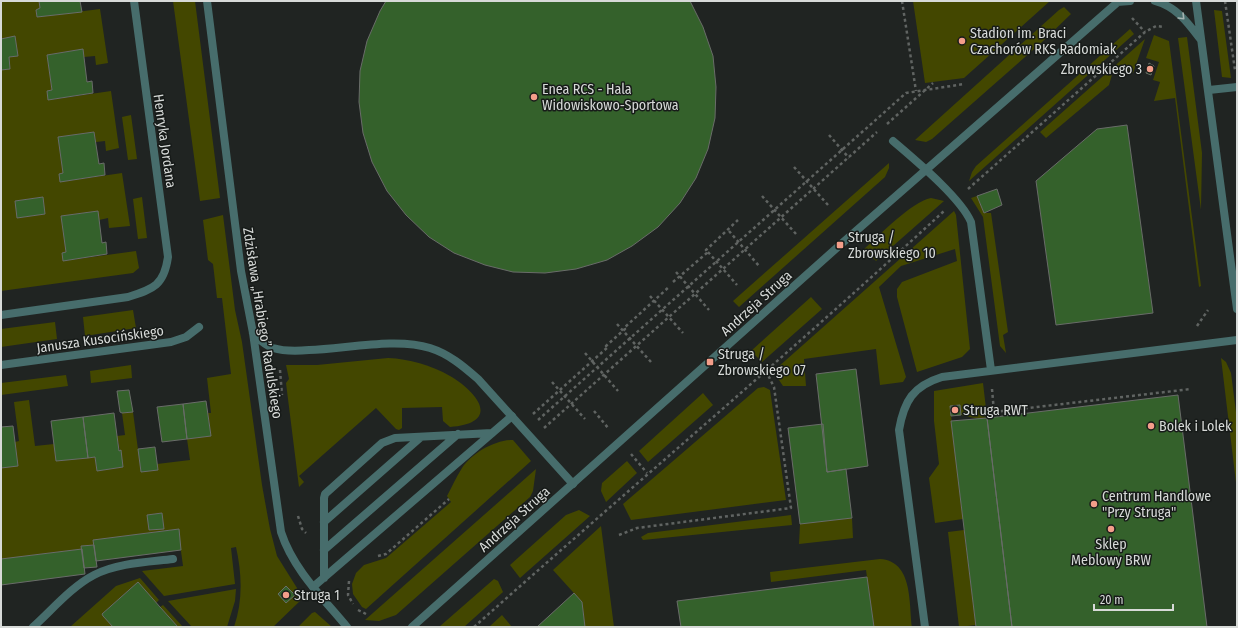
<svg xmlns="http://www.w3.org/2000/svg" width="1238" height="628" viewBox="0 0 1238 628" font-family="'Fira Sans Condensed',sans-serif">
	<rect width="100%" height="100%" fill="#202422"/>
	<!-- green -->
	<path fill="#434700" fill-rule="evenodd" d="M1 1H39L40 8 36 10 37 17 100 9 108 63 96 65 95 56 84 57 82 49 47 55 52 90 47 92 49 100 111 91 119 148 106 151 105 141 96 142 94 132 58 137 63 173 59 175 60 182 122 173 130 226 109 228 108 218 99 220 98 211 61 216 66 252 62 253 63 261 136 251 139 268 133 273 1 291V70L10 69 9 57 18 56 15 37 1 39ZM42 197 45 214 18 218 15 201Z
		M173 1H195L220 198 200 201Z
		M913 1H1050L964 78 925 83Z
		M1064 7 1071 14 1042 42 932 139 926 142 915 140 1059 10Z
		M1214 10 1222 11 1231 78 1222 77Z
		M1130 29 1134 34 969 181 972 172 976 166Z
		M1154 35 1169 41 1201 286 1199 287 1175 98 1154 101 1160 82 1153 80 1159 62 1146 58Z
		M1187 37 1202 153 1201 210 1178 38Z
		M1145 39 1133 73 1114 68 1109 85 1046 138 1040 132Z
		M131 115 137 159 128 160 122 117Z
		M889 163V168L885 177 739 307 733 301Z
		M977 196 984 213H991L1008 332 1003 335 1006 353 1000 346 983 217 971 198Z
		M142 197 147 238 138 239 133 199Z
		M931 198 944 201 876 261 864 249C880 235 911 202 931 198Z
		M954 211 956 215 970 349 962 357 917 372 897 297V289L902 282 957 261 955 249 901 266 879 287 906 377 903 382 880 385 876 349 804 359 806 386H783L777 377V368Z
		M223 215 235 310 242 342 262 485 270 529 277 556 302 596 300 601 273 627H234C243 601 242 574 236 547L231 548 235 584 164 596 142 571 183 566 178 529 94 540V545L82 546V549L1 559V468L18 466 15 442 19 441 14 402 29 400 35 446 54 444 56 461 95 457 97 471 123 467 117 436 125 435 122 413 133 412 141 472 158 470 157 464 190 460 187 439 211 436 208 413H211L207 378 231 374 222 298H217L213 264 208 260 203 220ZM162 513 164 528 149 530 147 515Z
		M811 297 822 309 762 362 751 351Z
		M133 310 136 328 85 336 83 317Z
		M55 322 57 339 1 347V329Z
		M388 358C409 359 431 365 450 376 479 393 501 423 450 427L443 421 442 407 402 408V428L399 430 396 429 376 408 299 476 304 482 299 487 286 383 289 379 286 365H317Z
		M1221 358 1226 362 1231 373 1237 420V491Z
		M131 365 132 378 91 383 90 371Z
		M66 375 68 386 1 395V383Z
		M983 383 987 417 979 419 961 415 960 405 950 406 963 519 935 523 929 478 939 464 934 421V391Z
		M764 387 770 390 786 500 631 520 623 504 758 388Z
		M703 393 713 405 648 462 639 451Z
		M513 440 531 461 366 609 362 607 353 594 352 584 356 573 364 565 386 558 451 502 447 496C452 487 456 477 462 468 472 453 495 440 513 440Z
		M627 461 637 473 606 502 601 491 602 483Z
		M536 469 533 491 530 497 396 615 379 621 365 620Z
		M579 510 590 516 520 578 510 565 566 515Z
		M791 515 792 525 643 540 641 537 648 533Z
		M852 518 853 538 799 544 800 524Z
		M601 526 614 627H585L582 602 553 570Z
		M964 530 976 625 959 627 948 532Z
		M880 559C913 561 909 603 912 627H872H874L866 570 771 582 770 572Z
		M140 578 159 600 156 603 138 582 102 614 113 627H70L116 586Z
		M494 579 498 581 503 592 464 627H439Z
		M236 589 235 601 227 627H192L168 601Z
		M163 605 183 627H178L160 607Z
		M315 612 332 627H298L312 613Z
		M502 615 512 627H489Z"/>
	<!-- building -->
	<path fill="#34612b" stroke="#696c69" d="M39 1H80L82 12 37 17 36 10 40 8Z
		M386 1H690L703 27 713 56 716 87 715 118 708 149 696 178 680 203 658 227 632 246 607 260 576 269 545 273 513 272 485 265 454 253 429 237 406 215 387 191 372 162 363 133 359 102 360 71 367 41 380 11Z
		M15 36 18 56 9 57 10 69 1 70V39Z
		M83 49 87 82 92 81 93 93 48 100 47 91 52 90 47 55Z
		M1149 63 1154 66 1151 75 1146 73Z
		M1127 125 1153 313 1056 325 1036 181 1097 129Z
		M94 132 99 164 104 163 105 175 60 182 59 174 63 173 58 137Z
		M997 189 1002 205 984 213 977 196Z
		M43 197 45 214 17 218 15 201Z
		M98 211 102 243 106 242 107 254 63 261 62 253 66 252 61 216Z
		M856 369 868 466 827 472 816 374Z
		M129 390 133 412 122 413 120 412 117 391Z
		M1178 395 1207 627H1012L987 418Z
		M206 401 211 436 187 439 183 404Z
		M183 404 187 439 162 442 157 407Z
		M960 405 961 415 951 416 950 406Z
		M114 413 119 451 121 450 123 467 97 471 95 457 88 458 83 417Z
		M83 417 88 458 56 461 51 421Z
		M987 418 1012 627H976L951 421Z
		M823 424 827 472 846 469 852 518 800 524 788 428Z
		M13 426 18 466 1 468V427Z
		M155 447 158 470 141 472 138 449Z
		M162 513 164 529 149 530 147 515Z
		M179 529 181 550 96 561 93 540Z
		M94 545 97 567 84 568 81 546Z
		M82 549 85 574 1 585V559Z
		M867 577 874 627H681L677 601Z
		M138 582 160 607 178 627H113L103 616 102 614Z
		M286 586 295 595 286 603 278 594Z
		M574 593 582 602 585 627H537Z"/>
	<g fill="none" stroke-linecap="round" stroke-linejoin="round">
		<!-- path -->
		<path stroke="#606462" stroke-width="2.5" stroke-dasharray="3 3" stroke-linecap="butt" d="M902 1 916 91
			M1225 1 1235 70
			M1132 18 1145 32
			M887 124 933 83
			M829 135 849 158
			M794 167 828 205
			M968 189 1145 32 1156 26 1164 27
			M762 196 796 234
			M729 231 759 266
			M708 252 737 285
			M676 272 709 310
			M673 282 708 252 706 250 738 220
			M650 296 683 333
			M617 324 651 362
			M1197 326 1208 310
			M585 353 618 391
			M280 370 282 395
			M552 382 585 419
			M992 389 994 412 1191 389
			M594 411 609 429
			M533 414 608 347 606 346 625 329 624 328 670 286
			M538 420 906 93 964 84
			M544 428 877 132
			M631 454 647 473
			M298 516 302 529 306 533
			M619 535 637 528 791 508 774 387 766 371
			M378 556 386 554 449 499
			M349 581 348 595 353 604
			M358 610 366 614
			M474 627C630 488 790 353 944 211"/>
		<!-- service -->
		<path stroke="#476d6c" stroke-width="8" d="M893 141C915 160 960 197 971 222L991 370
			M324 522 421 437
			M324 550 458 434
			M324 578V498L325 494 382 443 395 438 492 433
			M313 587 512 416
			M33 627C52 610 71 587 94 575 117 563 148 562 173 559
			M925 627 899 430C904 401 913 386 942 377L1237 340"/>
		<!-- minor -->
		<path stroke="#476d6c" stroke-width="8" d="M207 1 241 271 253 333 281 532C293 569 322 597 347 627
			M1209 90 1237 87
			M1 315 128 297C154 289 164 285 168 257L134 1
			M253 333C259 339 264 345 273 348 283 351 298 351 309 350 345 349 396 337 430 348 449 354 463 366 478 379L573 484
			M1 365 171 342 186 337 199 327"/>
		<!-- tertiary -->
		<path stroke="#476d6c" stroke-width="8" d="M1155 1C1177 7 1188 23 1201 40
			M1196 1 1237 309
			M1117 2 1130 1
			M412 627 840 245 1119 1"/>
	</g>
	<!-- one-way arrows -->
	<defs><path id="oneway-chevron" d="M-2-3.5L2.5 0L-2 3.5" fill="none" stroke-width="1.6" stroke-linecap="round" stroke-linejoin="round"/></defs>
	<use stroke="#a5b4b2" href="#oneway-chevron" transform="translate(1182 17) rotate(45)"/>
	<!-- markers -->
	<g fill="#f49e8a" stroke="#171b19" stroke-width="1.5">
		<circle cx="962" cy="41" r="4"/>
		<circle cx="1150" cy="69" r="4"/>
		<circle cx="534" cy="97" r="4"/>
		<rect x="836" y="241" width="8" height="8" rx="2"/>
		<rect x="706" y="358" width="8" height="8" rx="2"/>
		<circle cx="955" cy="410" r="4"/>
		<circle cx="1151" cy="426" r="4"/>
		<circle cx="1094" cy="504" r="4"/>
		<circle cx="1111" cy="529" r="4"/>
		<circle cx="286" cy="595" r="4"/>
	</g>
	<g text-anchor="middle" stroke-width="3" stroke-linejoin="round" paint-order="stroke">
		<!-- poi labels -->
		<g font-size="14" fill="#d7dad8" stroke="#171b19" text-anchor="start">
			<text x="970" y="38">Stadion im. Braci<tspan x="970" dy="16">Czachorów RKS Radomiak</tspan></text>
			<text x="1142" y="74" text-anchor="end">Zbrowskiego 3</text>
			<text x="542" y="94">Enea RCS - Hala<tspan x="542" dy="16">Widowiskowo-Sportowa</tspan></text>
			<text x="848" y="242">Struga /<tspan x="848" dy="16">Zbrowskiego 10</tspan></text>
			<text x="718" y="359">Struga /<tspan x="718" dy="16">Zbrowskiego 07</tspan></text>
			<text x="963" y="415">Struga RWT</text>
			<text x="1159" y="431">Bolek i Lolek</text>
			<text x="1102" y="501">Centrum Handlowe<tspan x="1102" dy="16">"Przy Struga"</tspan></text>
			<text x="1111" y="549" text-anchor="middle">Sklep<tspan x="1111" dy="16">Meblowy BRW</tspan></text>
			<text x="294" y="600">Struga 1</text>
		</g>
		<!-- street labels -->
		<g font-size="14" fill="#d7dad8" stroke="#171b19">
			<text transform="translate(165 141) rotate(82)" y="5">Henryka Jordana</text>
			<text transform="translate(756 303) rotate(-42)" y="5">Andrzeja Struga</text>
			<text transform="translate(263 323) rotate(81)" y="5">Zdzisława „Hrabiego” Radulskiego</text>
			<text transform="translate(100 339) rotate(-8)" y="5">Janusza Kusocińskiego</text>
			<text transform="translate(514 519) rotate(-42)" y="5">Andrzeja Struga</text>
		</g>
	</g>
	<!-- border -->
	<rect width="1238" height="628" fill="none" stroke="#d7dad8" stroke-width="4"/>
	<!-- scale -->
	<path d="M1094 604v6h79v-6" fill="none" stroke="#d7dad8" stroke-width="2"/>
	<text x="1100" y="604" font-size="12" fill="#d7dad8" stroke="#171b19" stroke-width="3" paint-order="stroke">20 m</text>
</svg>
